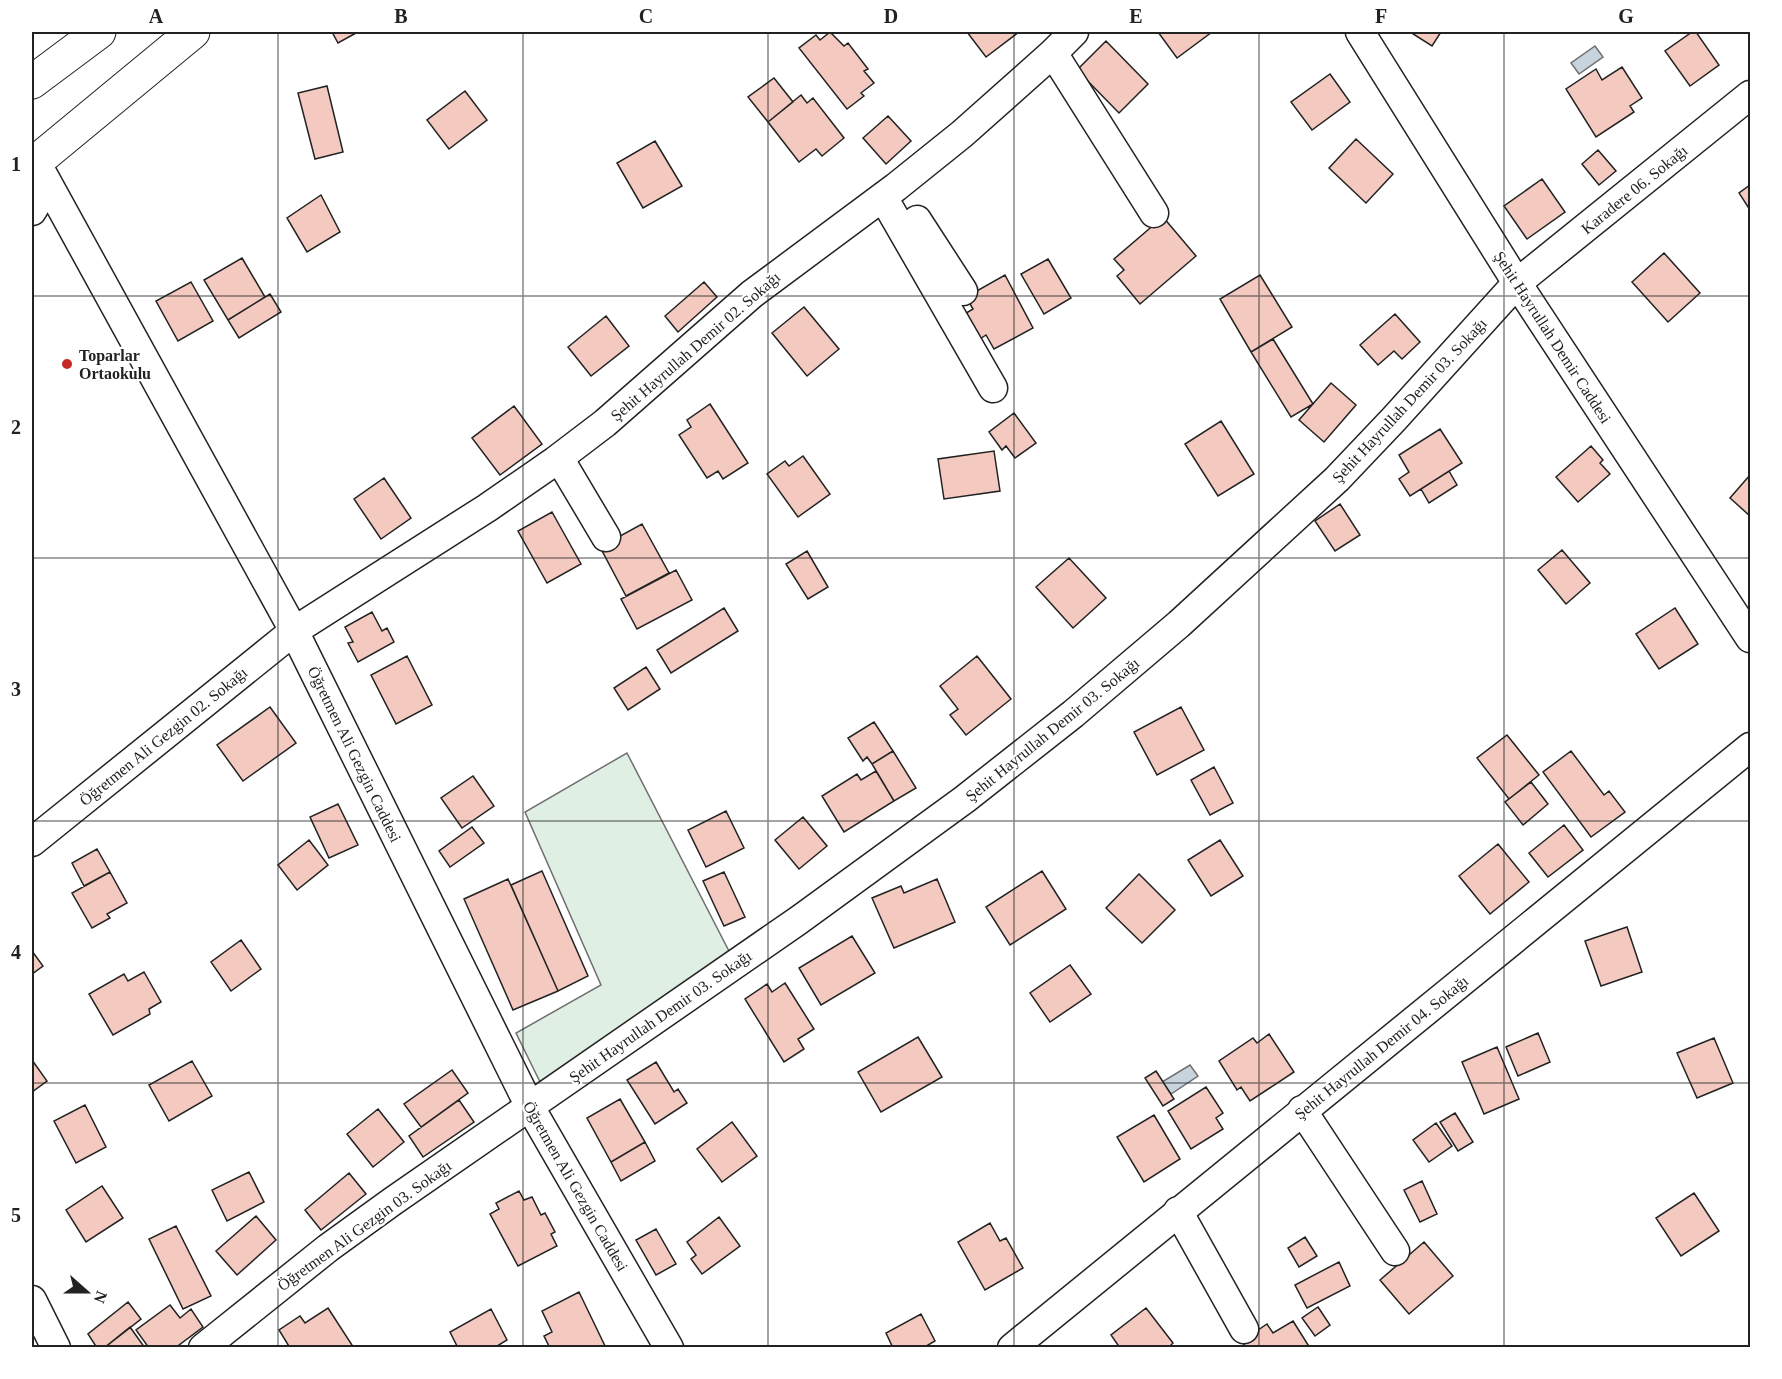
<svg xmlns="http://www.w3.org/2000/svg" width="1782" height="1379" viewBox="0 0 1782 1379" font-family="'Times New Roman',serif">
	<rect width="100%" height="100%" fill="#fff"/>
	<!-- green -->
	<path fill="#e0efe3" stroke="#6f6f6f" stroke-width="1.5" d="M627 753 731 955 542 1086 516 1033 601 985 525 812Z"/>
	<!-- water -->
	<path fill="#c7d3dd" stroke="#6f6f6f" stroke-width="1.5" d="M1595 46 1603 57 1579 74 1571 63Z
		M1190 1065 1198 1076 1171 1094 1162 1082Z"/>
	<!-- building -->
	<path fill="#f3c9c0" stroke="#222" stroke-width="1.5" d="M332 32H355L356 33 338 43Z
		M830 32 844 46 848 43 868 69 864 71 874 83 861 93 864 96 847 109 799 48 816 35 820 40Z
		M967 32H1019L986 57Z
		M1158 32H1212L1177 58Z
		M1410 32H1441L1432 46Z
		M1692 32H1696L1719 65 1690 86 1665 51Z
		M1106 41 1148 84 1119 113 1077 70Z
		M1622 67 1642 98 1630 106 1634 112 1596 137 1566 89 1596 69 1602 80Z
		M1330 74 1350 102 1312 130 1291 102Z
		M774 78 793 102 768 122 748 97Z
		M327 86 343 152 315 159 298 93Z
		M465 91 487 120 449 149 427 120Z
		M801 95 807 103 813 98 844 138 822 156 816 149 799 162 768 122Z
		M888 116 911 141 886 164 863 138Z
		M1356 139 1393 174 1366 203 1329 168Z
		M655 141 682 186 643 208 617 163Z
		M1598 150 1616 171 1599 185 1582 164Z
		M1542 179 1565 212 1527 239 1504 206Z
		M1750 185V210L1739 193Z
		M321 195 340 232 307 252 287 218Z
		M1163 217 1196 256 1140 304 1117 276 1124 270 1114 259Z
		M1664 253 1700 293 1668 322 1632 282Z
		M242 258 265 297 228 320 204 280Z
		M1048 259 1071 298 1044 314 1021 274Z
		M1005 275 1033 328 994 349 986 335 977 341 963 315 973 309 966 297Z
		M1260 275 1292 327 1251 352 1220 299Z
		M191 282 213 321 178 341 156 301Z
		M704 282 717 297 678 332 665 316Z
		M270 294 281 312 239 338 228 320Z
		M804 307 839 349 807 376 772 333Z
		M1395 314 1420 342 1402 359 1394 351 1378 365 1360 345Z
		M606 316 629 346 591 376 568 347Z
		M1273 339 1313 404 1291 417 1251 352Z
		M1331 383 1356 405 1324 442 1299 420Z
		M710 404 748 463 723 479 718 471 707 478 679 435 691 427 687 420Z
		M514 406 542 444 500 475 472 438Z
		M1014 413 1036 443 1015 458 1006 446 1002 450 989 432Z
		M1221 421 1254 474 1218 496 1185 444Z
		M1440 429 1462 463 1410 496 1399 479 1409 472 1399 455Z
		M1591 446 1603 460 1600 463 1610 474 1578 502 1556 477Z
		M994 451 1000 491 944 499 938 459Z
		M803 456 830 494 798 517 767 474 785 461 789 466Z
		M1449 471 1457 485 1429 503 1421 489Z
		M1750 475V516L1730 498Z
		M384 478 411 518 381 539 354 499Z
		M1340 504 1360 535 1335 551 1315 521Z
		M552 512 581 564 547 583 518 531Z
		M642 524 669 573 626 596 600 547Z
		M1562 550 1590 583 1566 604 1538 570Z
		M807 551 828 587 808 599 786 564Z
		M1069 558 1106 598 1073 628 1036 587Z
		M676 570 692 600 637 629 621 599Z
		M724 608 738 631 671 673 657 650Z
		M1675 608 1698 644 1659 669 1636 634Z
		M372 612 382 631 387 628 394 642 358 662 348 643 353 642 345 627Z
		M407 656 432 705 396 724 371 675Z
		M977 656 1011 699 966 735 950 715 958 709 940 686Z
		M646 667 660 689 628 710 614 688Z
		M270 707 296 743 243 781 217 745Z
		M1181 707 1204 750 1157 775 1134 732Z
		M874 722 893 751 872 764 867 757 863 761 848 738Z
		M1507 735 1539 775 1509 799 1477 758Z
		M893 751 916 788 894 801 872 764Z
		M1571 751 1604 795 1609 791 1625 812 1591 837 1543 772Z
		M1214 767 1233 803 1210 815 1191 780Z
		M876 771 894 801 844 832 822 796 857 774 861 780Z
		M473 776 494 806 462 828 441 798Z
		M1531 782 1548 804 1523 825 1505 802Z
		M338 804 358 845 329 858 310 817Z
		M726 811 744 848 706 867 688 830Z
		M803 817 827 846 799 869 775 840Z
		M1564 825 1583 850 1548 877 1529 853Z
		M472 827 484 843 450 867 439 851Z
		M309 840 328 865 297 890 278 865Z
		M1220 840 1243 876 1211 896 1188 860Z
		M1498 844 1529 882 1490 914 1459 876Z
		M97 849 110 872 84 886 72 863Z
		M542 871 588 976 558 991 511 885Z
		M1042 871 1066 909 1010 945 986 907Z
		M110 872 127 903 107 914 110 918 92 928 72 893Z
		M724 872 745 917 724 926 703 881Z
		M1139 874 1175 910 1142 943 1106 908Z
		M508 879 558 991 513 1010 464 899Z
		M937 879 955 922 894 948 872 898 901 886 904 893Z
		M1627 927 1642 972 1601 986 1585 941Z
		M852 936 875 973 821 1005 799 968Z
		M241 940 261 969 231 991 211 962Z
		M32 951 43 966 32 974Z
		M1070 965 1091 994 1050 1022 1030 993Z
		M144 972 161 1002 149 1009 150 1014 113 1035 89 994 124 974 128 981Z
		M785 983 814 1029 798 1039 804 1049 784 1062 745 999 767 984 772 992Z
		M1538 1033 1550 1062 1518 1076 1506 1047Z
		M1269 1034 1294 1072 1250 1101 1241 1087 1237 1090 1219 1061 1253 1038 1257 1043Z
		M918 1037 942 1077 881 1112 858 1072Z
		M1714 1038 1733 1083 1697 1098 1677 1053Z
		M1497 1047 1519 1099 1484 1114 1462 1062Z
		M32 1060 47 1081 32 1092Z
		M192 1061 212 1096 169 1121 149 1085Z
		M656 1062 674 1092 678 1089 687 1103 655 1124 627 1080Z
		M452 1070 468 1093 421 1127 404 1104Z
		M1156 1071 1174 1099 1163 1106 1145 1078Z
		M1206 1087 1223 1113 1216 1118 1223 1129 1191 1149 1168 1111Z
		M620 1099 645 1142 611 1162 587 1118Z
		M459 1100 474 1122 423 1157 409 1136Z
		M85 1105 106 1147 76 1163 54 1121Z
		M378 1109 404 1142 373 1167 347 1134Z
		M1455 1113 1473 1142 1458 1151 1440 1122Z
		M1154 1115 1180 1159 1144 1182 1117 1137Z
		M732 1122 757 1156 722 1182 697 1149Z
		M1436 1123 1452 1146 1429 1162 1413 1140Z
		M645 1142 655 1161 621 1181 611 1162Z
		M249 1172 264 1202 227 1221 212 1190Z
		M349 1173 366 1194 321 1230 305 1210Z
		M1422 1181 1437 1214 1420 1222 1404 1190Z
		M102 1186 123 1218 86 1242 66 1210Z
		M519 1191 524 1200 532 1197 541 1215 545 1213 555 1232 551 1234 557 1246 518 1266 490 1214 499 1209 496 1203Z
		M1694 1193 1719 1231 1681 1256 1656 1218Z
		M256 1216 276 1240 237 1275 216 1251Z
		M719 1217 740 1246 702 1274 691 1259 696 1255 687 1242Z
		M990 1223 1000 1241 1006 1238 1023 1268 985 1290 958 1242Z
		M176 1226 211 1296 183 1309 149 1239Z
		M656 1229 676 1264 656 1275 636 1240Z
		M1305 1237 1317 1256 1299 1267 1288 1248Z
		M1424 1242 1453 1276 1409 1314 1380 1280Z
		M1339 1262 1350 1286 1307 1308 1295 1285Z
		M579 1292 606 1348H550L544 1336 552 1332 542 1311Z
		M128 1302 141 1319 104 1348H97L88 1334Z
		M170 1305 180 1318 191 1309 203 1327 175 1348H149L136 1330Z
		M1318 1307 1330 1325 1315 1336 1302 1318Z
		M328 1308 352 1345 348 1348H290L279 1330 300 1316 305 1323Z
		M1146 1308 1173 1343 1168 1348H1120L1111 1335Z
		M491 1309 507 1340 494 1348H458L450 1332Z
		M921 1314 935 1341 923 1348H893L886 1333Z
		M1293 1321 1310 1348H1246L1242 1341 1267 1324 1273 1333Z
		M130 1327 145 1348H104Z"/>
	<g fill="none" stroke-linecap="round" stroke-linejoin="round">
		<!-- minor casing -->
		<g stroke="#222" stroke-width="31">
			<path id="minor" d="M1360 32 1517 283 1750 638
				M1053 53 1154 213
				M36 162 294 631 530 1107 669 1348
				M883 197 993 388
				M32 211 48 184
				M917 220 963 291
				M559 458 606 537
				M32 842 294 631 487 508 555 461 605 423 752 294 896 187 962 134 1053 53 1074 32
				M1302 1110 1395 1251
				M1178 1211 1244 1329
				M32 1300 56 1348
				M203 1348 328 1248 393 1201 799 920 965 799 1073 714 1179 624 1337 479 1394 419 1517 283 1750 95
				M1012 1348 1750 747"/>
		</g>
		<!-- highway casing -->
		<g stroke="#222" stroke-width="35">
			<path id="highway" d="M32 82 99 32
				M32 165 193 32"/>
		</g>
		<!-- minor -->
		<use href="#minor" stroke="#fff" stroke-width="28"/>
		<!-- highway -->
		<use href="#highway" stroke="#fff" stroke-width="33"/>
	</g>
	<!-- grid -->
	<path fill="none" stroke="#222" stroke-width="1.5" stroke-opacity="0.55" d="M278 32V1348M523 32V1348M768 32V1348M1014 32V1348M1259 32V1348M1504 32V1348M32 296H1750M32 558H1750M32 821H1750M32 1083H1750"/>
	<!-- markers -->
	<circle fill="#c62828" stroke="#fff" stroke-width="2" cx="67" cy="364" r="6"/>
	<g text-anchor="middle" stroke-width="4.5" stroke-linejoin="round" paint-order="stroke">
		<!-- street labels -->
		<g font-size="16" fill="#222" stroke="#fff">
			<text transform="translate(1634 189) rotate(-39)" y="6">Karadere 06. Sokağı</text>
			<text transform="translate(1553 337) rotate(57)" y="6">Şehit Hayrullah Demir Caddesi</text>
			<text transform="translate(695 346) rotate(-41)" y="6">Şehit Hayrullah Demir 02. Sokağı</text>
			<text transform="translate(1409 400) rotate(-47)" y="6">Şehit Hayrullah Demir 03. Sokağı</text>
			<text transform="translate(1052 729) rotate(-39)" y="6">Şehit Hayrullah Demir 03. Sokağı</text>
			<text transform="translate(163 736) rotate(-39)" y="6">Öğretmen Ali Gezgin 02. Sokağı</text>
			<text transform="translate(355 754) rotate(64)" y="6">Öğretmen Ali Gezgin Caddesi</text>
			<text transform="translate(660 1016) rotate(-35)" y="6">Şehit Hayrullah Demir 03. Sokağı</text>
			<text transform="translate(1381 1047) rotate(-39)" y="6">Şehit Hayrullah Demir 04. Sokağı</text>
			<text transform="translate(576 1186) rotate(60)" y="6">Öğretmen Ali Gezgin Caddesi</text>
			<text transform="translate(364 1225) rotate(-36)" y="6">Öğretmen Ali Gezgin 03. Sokağı</text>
		</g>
		<!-- poi labels -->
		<g font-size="16" font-weight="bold" fill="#222" stroke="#fff" text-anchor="start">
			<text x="79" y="361">Toparlar<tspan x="79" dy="18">Ortaokulu</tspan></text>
		</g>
	</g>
	<!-- border -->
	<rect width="1782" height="1379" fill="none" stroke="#ffffff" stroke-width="66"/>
	<!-- north arrow -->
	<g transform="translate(87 1292) rotate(111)" stroke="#ffffff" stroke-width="4.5" paint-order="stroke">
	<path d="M0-4.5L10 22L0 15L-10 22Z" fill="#222222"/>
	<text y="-9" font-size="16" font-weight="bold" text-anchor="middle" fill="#222222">N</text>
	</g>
	<rect x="33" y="33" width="1716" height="1313" fill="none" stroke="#222" stroke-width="2"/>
	<g font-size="20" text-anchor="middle" font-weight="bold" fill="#222">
		<text x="156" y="23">A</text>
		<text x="401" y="23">B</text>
		<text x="646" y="23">C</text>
		<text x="891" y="23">D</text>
		<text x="1136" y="23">E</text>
		<text x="1381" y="23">F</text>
		<text x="1626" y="23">G</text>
		<text x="16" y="171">1</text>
		<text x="16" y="434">2</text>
		<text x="16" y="696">3</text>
		<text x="16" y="959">4</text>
		<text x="16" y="1222">5</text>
	</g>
</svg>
